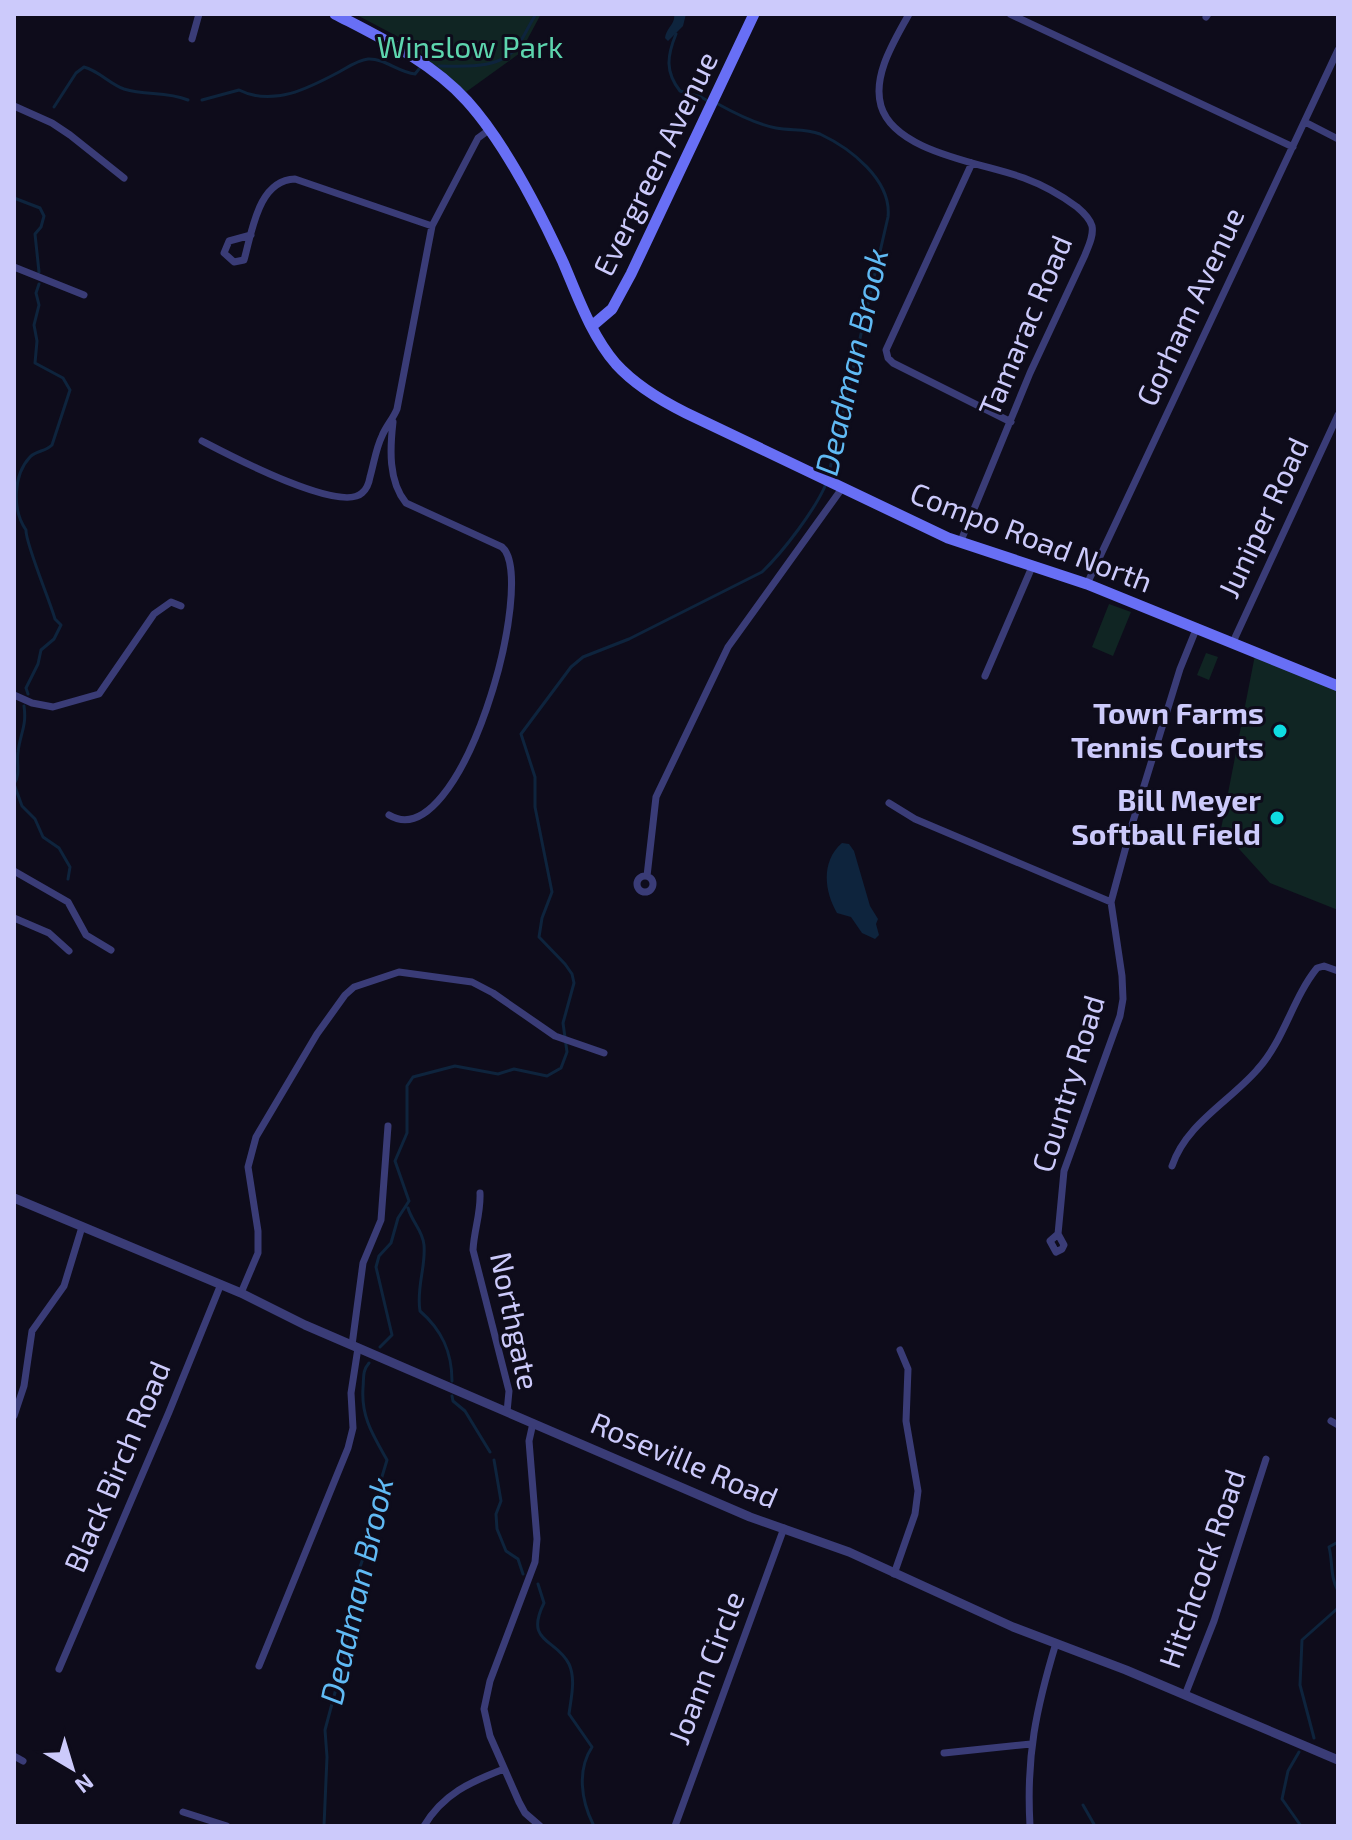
<svg xmlns="http://www.w3.org/2000/svg" width="1352" height="1840" viewBox="0 0 1352 1840" font-family="'Exo 2',sans-serif">
	<rect width="100%" height="100%" fill="#0e0c1b"/>
	<!-- green -->
	<path fill="#102523" d="M355 14H541L520 53 466 92 406 41Z
		M1109 604 1131 612 1113 656 1092 647Z
		M1206 653 1218 657 1209 680 1197 675Z
		M1255 655 1338 689V910L1270 883 1221 829Z"/>
	<!-- water -->
	<path fill="#0e243d" d="M674 14H686L683 26 668 41 665 38C666 28 676 24 674 14Z
		M842 843 849 844 854 851 870 906 878 919 876 924 879 935 875 939 862 933 851 917 837 913C824 891 821 861 842 843Z"/>
	<g fill="none" stroke-linecap="round" stroke-linejoin="round">
		<!-- stream -->
		<path stroke="#0e243d" stroke-width="3" d="M676 34C667 56 665 72 680 91L701 97 708 101
			M439 66C465 66 499 70 517 47 524 37 529 25 536 14
			M202 100 239 90C273 107 309 88 339 72 348 67 358 60 368 59 384 58 398 72 415 74L419 69
			M718 104C736 114 756 124 776 128 791 131 805 128 820 134 850 148 892 180 888 217L828 477
			M54 107 76 73 84 67C99 71 110 84 124 89 146 96 165 91 188 100
			M14 198 40 208 44 216 41 227 35 234 39 272
			M28 694 26 688 38 664 41 650 54 639 61 625 55 619C50 601 25 542 26 530 12 510 13 475 30 457 37 450 45 452 52 445L70 390 63 378 35 363 37 341 34 325 39 305 36 293 39 284
			M24 706C27 726 20 734 18 752 16 763 21 774 14 784L22 806 35 819 43 837 59 848 70 867 68 879
			M408 1208C412 1222 423 1231 424 1245 426 1267 416 1288 420 1311 442 1330 452 1352 452 1381
			M380 1347 392 1335 376 1267 379 1256 391 1243 398 1218 409 1201 395 1161 407 1133V1086L413 1077 455 1066 498 1074 514 1069 547 1076 561 1068 567 1052 563 1023 574 983 572 974 565 964 539 937 542 918 552 892 535 807V777L521 734 571 667 583 657 629 639 762 572C783 552 815 510 826 484
			M452 1396 453 1401 465 1411 490 1452
			M494 1460 501 1501 496 1514 497 1529 506 1551 518 1559 523 1574
			M1338 1542 1329 1547C1333 1563 1330 1577 1338 1591
			M538 1584 544 1603C524 1643 556 1638 569 1664 576 1679 571 1698 569 1714L592 1747C577 1770 581 1800 593 1824
			M1314 1738 1300 1685 1302 1640 1338 1608
			M1299 1752 1288 1771 1282 1799 1301 1826
			M1083 1805 1095 1826
			M324 1826 327 1757 325 1730 337 1685 343 1672 348 1622 357 1598 352 1590 368 1544 372 1510 387 1460C373 1435 361 1417 363 1388 364 1378 362 1371 369 1363"/>
		<!-- minor -->
		<path stroke="#3a3c77" stroke-width="7" d="M909 14C895 40 872 75 881 106 895 153 984 163 1024 178 1043 185 1061 195 1077 207 1083 212 1090 219 1092 226 1094 236 1088 247 1085 255L1030 373 960 543
			M1010 14 1293 147
			M1206 17 1208 14
			M192 39 199 14
			M14 106 52 123 70 135 124 178
			M1305 122 1338 139
			M972 163 886 350 888 358 893 363 1011 422
			M251 235 229 241 224 253 234 262 244 260C252 232 258 180 295 179L432 226
			M14 267 84 295
			M202 441C227 454 340 514 362 493 367 489 369 483 370 477 374 463 376 448 382 436 386 426 393 419 397 409L432 226 478 138 489 130
			M1087 584 1338 50
			M1233 642 1338 415
			M985 676 1032 567
			M14 695 32 703 53 707 99 694 154 614 171 602 181 606
			M889 803 915 819 1111 902
			M389 815C461 859 539 578 502 547L406 503C388 481 390 448 393 422
			M14 871 68 902 86 935 111 950
			M637 884a8 8 0 1 1 16 0a8 8 0 1 1-16 0Z
			M647 876 656 797 728 647 843 487
			M14 918 49 933 69 951
			M1172 1166C1186 1124 1229 1102 1257 1070 1284 1041 1292 999 1317 968L1324 966 1338 971
			M480 1193C481 1213 474 1230 473 1250L509 1391 507 1412
			M1058 1234 1050 1241 1056 1252 1062 1249 1064 1245 1058 1234 1064 1171 1120 1016 1123 999 1122 976 1111 902 1131 828 1180 669 1197 627
			M241 1293 258 1253V1231L248 1167 256 1137 317 1034 345 995 354 987 399 972 472 982 493 993 555 1036 604 1053
			M352 1345 363 1263 381 1220 388 1126
			M14 1416 24 1386 32 1331 64 1286 82 1227
			M1331 1421 1338 1425
			M533 1423 529 1441 537 1539 535 1562 490 1681 484 1709 490 1736 519 1802 525 1813 540 1826
			M894 1574 915 1514 918 1491 906 1421 908 1369 900 1350
			M259 1666 348 1448 353 1428 351 1393 358 1348
			M59 1669 169 1412 221 1284
			M1185 1695 1214 1621 1266 1459
			M944 1753 1031 1744
			M14 1756 23 1761
			M183 1812 227 1826
			M424 1826C443 1794 470 1782 504 1769
			M675 1826 784 1528
			M1030 1826C1026 1756 1036 1709 1056 1643"/>
		<!-- tertiary -->
		<path stroke="#3a3c77" stroke-width="9" d="M14 1198 241 1293 305 1325 750 1517 849 1552 1013 1627 1126 1670 1338 1760"/>
		<!-- secondary -->
		<path stroke="#686ff5" stroke-width="11" d="M335 14C381 38 432 62 467 101 505 143 539 210 563 262 578 297 591 335 616 364 635 385 660 400 686 413L948 538 1087 584 1338 686
			M592 326 612 309 631 274 754 14"/>
	</g>
	<!-- markers -->
	<g fill="#0fdce2" stroke="#0e0c1b" stroke-width="3">
		<circle cx="1280" cy="731" r="8"/>
		<circle cx="1277" cy="818" r="8"/>
	</g>
	<g text-anchor="middle" stroke-width="6" stroke-linejoin="round" paint-order="stroke">
		<!-- park labels -->
		<g font-size="30" fill="#5dd5ae" stroke="#0e0c1b">
			<text x="470" y="58">Winslow Park</text>
		</g>
		<!-- street labels -->
		<g font-size="30" fill="#cccafb" stroke="#0e0c1b">
			<text transform="translate(656 164) rotate(-64)" y="10">Evergreen Avenue</text>
			<text transform="translate(1191 307) rotate(-65)" y="10">Gorham Avenue</text>
			<text transform="translate(1026 326) rotate(-67)" y="10">Tamarac Road</text>
			<text transform="translate(1264 518) rotate(-65)" y="10">Juniper Road</text>
			<text transform="translate(1031 538) rotate(21)" y="10">Compo Road North</text>
			<text transform="translate(1069 1084) rotate(-73)" y="10">Country Road</text>
			<text transform="translate(514 1321) rotate(78)" y="10">Northgate</text>
			<text transform="translate(684 1461) rotate(23)" y="10">Roseville Road</text>
			<text transform="translate(118 1467) rotate(-67)" y="10">Black Birch Road</text>
			<text transform="translate(1203 1569) rotate(-71)" y="10">Hitchcock Road</text>
			<text transform="translate(707 1668) rotate(-69)" y="10">Joann Circle</text>
		</g>
		<!-- poi labels -->
		<g font-size="30" font-weight="bold" fill="#cccafb" stroke="#0e0c1b" text-anchor="end">
			<text x="1264" y="724">Town Farms<tspan x="1264" dy="34">Tennis Courts</tspan></text>
			<text x="1261" y="811">Bill Meyer<tspan x="1261" dy="34">Softball Field</tspan></text>
		</g>
		<!-- water labels -->
		<g font-size="32" font-style="italic" fill="#60baf4" stroke="#0e0c1b">
			<text transform="translate(852 362) rotate(-77)" y="11">Deadman Brook</text>
			<text transform="translate(357 1591) rotate(-77)" y="11">Deadman Brook</text>
		</g>
	</g>
	<!-- border -->
	<rect width="1352" height="1840" fill="none" stroke="#cccafb" stroke-width="32"/>
	<!-- north arrow -->
	<g transform="translate(72 1768) rotate(142)" stroke="#0e0c1b" stroke-width="6" paint-order="stroke">
	<path d="M0-6L14 30L0 20L-14 30Z" fill="#cccafb"/>
	<text y="-12" font-size="22" font-weight="bold" text-anchor="middle" fill="#cccafb">N</text>
	</g>
</svg>
